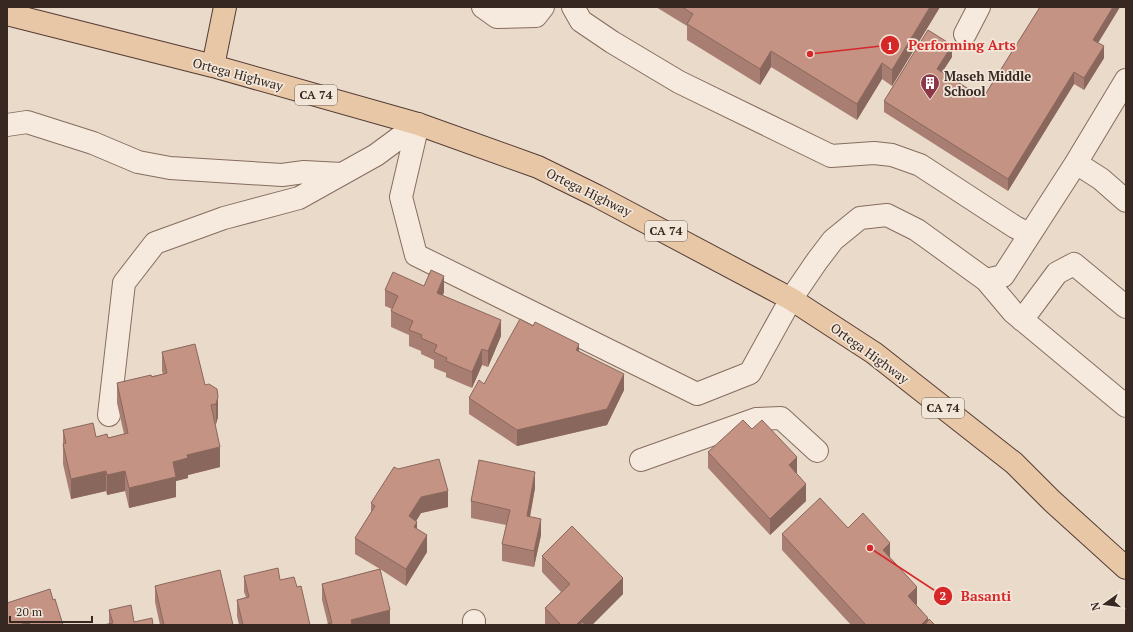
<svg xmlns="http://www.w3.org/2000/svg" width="1133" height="632" viewBox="0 0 1133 632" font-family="'PT Serif',serif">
	<rect width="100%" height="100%" fill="#eadaca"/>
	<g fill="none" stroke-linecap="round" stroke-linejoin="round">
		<!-- minor casing -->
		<g stroke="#856d60" stroke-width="24">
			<path id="minor" d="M483 7 497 17 536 16 543 7
				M573 7 581 21 612 42 679 82 831 156 874 153 892 155 920 165 1015 227 1029 234
				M965 34 979 7
				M418 124 401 197 416 255 697 394 750 373 791 299 817 261 833 240 860 218 887 215 917 230 986 280 1003 276 1076 163 1126 80
				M7 125 27 122 93 143 138 162 170 168 282 175 304 172 342 174
				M1076 163 1101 179 1126 201
				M986 280 1013 312 1126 406
				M1022 320 1057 273 1074 264 1126 307
				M109 415 124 283 155 243 224 218 299 198 376 155 418 124
				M641 460 756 419 781 418 817 451
				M474 625V621"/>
		</g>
		<!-- major casing -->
		<g stroke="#533c34" stroke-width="24">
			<path id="major" d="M7 14 213 66 418 124 538 167 597 196 791 299 874 353 1014 463 1052 501 1126 568
				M213 66 225 7"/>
		</g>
		<!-- minor -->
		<use href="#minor" stroke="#f6e9dd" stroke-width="22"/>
		<!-- major -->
		<use href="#major" stroke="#e8c7a7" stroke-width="22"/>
	</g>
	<!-- wall -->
	<path fill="#a97e72" d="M656 7H940L892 86 882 79 857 120 771 67 760 85 687 40V26Z
		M1040 7H1120L1098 43 1104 58 1084 90 1074 84 1008 191 884 112V101L952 57 942 72 983 98Z
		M424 286 444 292 443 295 501 336 488 367 482 365 472 388 446 377V373L434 368V360L421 354V351L409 346V335L391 327V311L392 309 385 306V290Z
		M579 351 624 390 607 425 517 446 469 414V398L484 384Z
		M162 352 205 385 217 389 218 417 216 424 215 425 220 467 188 475V478L176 481V497L129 508 125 491 107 495 106 491 71 499 63 464V430L96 437 108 438 124 434 117 403V383L163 374 162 371Z
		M752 429 797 473 796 474 806 501 770 535 708 468V452Z
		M535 488 530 517 541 535 534 567 502 561V544L506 525 471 518V501Z
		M371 503 448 507 421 513 416 521 417 529 427 552 406 586 380 569 390 625 328 624 322 600V584L380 569 355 554V538L371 512Z
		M848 528 890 558 917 604 916 605 928 620 935 625H851L782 550V534Z
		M542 556 623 594 592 625H545V608L561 592 542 572Z
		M244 576 280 580 297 587 310 625H239L237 616V600L246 597 244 592Z
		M155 586 233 625H160L155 602Z
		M109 610 134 622 109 624Z"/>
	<!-- shaded-wall -->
	<path fill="#89675c" d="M930 7H940L892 86V70Z
		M1113 7H1120L1093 51V40Z
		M952 45V57L937 80V69Z
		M1104 46V58L1084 90V78Z
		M771 51V67L760 85V69Z
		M882 63V79L857 120V104Z
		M1074 72V84L1008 191V179Z
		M444 276V292L437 309V293Z
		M501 320V336L488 367V351Z
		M579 344V360L576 350Z
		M482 349V365L472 388V372Z
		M624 374V390L607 425 517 446V430Z
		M218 397V417L216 424V404Z
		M220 447V467L188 475V478L176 481V497L129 508V488L173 462 187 455Z
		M797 457V473L789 481V465Z
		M106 471V491L71 499V479Z
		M125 471V491L107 495V475Z
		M535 472V488L527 532V516Z
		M806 484V501L770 535V519Z
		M448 491V507L421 513 409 533V516L421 497Z
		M541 519V535L534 567V551Z
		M417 522V538L414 527Z
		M427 535V552L406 586V569Z
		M890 543V559L883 550Z
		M623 578V594L592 625H576Z
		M917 587V604L908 612V596Z
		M390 610V625H351V620Z
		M928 618V625H921Z
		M29 622V625H19Z"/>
	<!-- building -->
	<path fill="#c49384" stroke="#89675c" d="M682 7H930L892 70 882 63 857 104 771 51 760 69 687 24 693 14Z
		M1040 7H1113L1093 40 1104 46 1084 78 1074 72 1008 179 884 101 928 30 952 45 937 69 983 98Z
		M431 270 444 276 437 293 501 320 488 351 482 349 472 372 446 361 447 358 434 352 437 345 421 338 422 335 409 330 413 321 391 311 398 296 385 290 393 272 424 286Z
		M520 319 533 326 535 322 579 344 576 350 624 374 607 409 517 430 469 398 479 380 484 384Z
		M195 344 205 385 209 384 217 389 218 397 216 404 211 405 220 447 187 455 188 458 173 462 176 477 129 488 125 471 107 475 106 471 71 479 63 444 66 443 63 430 93 423 96 437 107 434 108 438 128 433 117 383 151 375 152 377 167 373 162 352Z
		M743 420 752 429 762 420 797 457 789 465 806 484 770 519 708 452Z
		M439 459 448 491 421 497 409 516 417 522 414 527 427 535 406 569 355 538 375 506 371 503 394 467 398 469Z
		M479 460 535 472 527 516 541 519 534 551 502 544 510 510 471 501Z
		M820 498 848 528 863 513 890 543 883 550 917 587 908 596 928 618 921 625H866L782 534Z
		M572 526 623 578 576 625H561L545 608 570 584 542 556Z
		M278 568 280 580 294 577 297 587 301 586 310 625H243L237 600 249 597 244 576Z
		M380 569 390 610 351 620 352 625H324L332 623 322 584Z
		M220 570 233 625H164L155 586Z
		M50 589 53 600 55 599 63 625H30L29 622 19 625H7V603Z
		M131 605 134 622 152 618 153 625H103L113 623 109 610Z
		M929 619 935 625H925Z
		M582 622 586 625H580Z"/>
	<!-- icons -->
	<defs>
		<g id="building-pin" transform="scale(1)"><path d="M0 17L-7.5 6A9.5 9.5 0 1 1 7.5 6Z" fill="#8d3748" stroke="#f2e6d9"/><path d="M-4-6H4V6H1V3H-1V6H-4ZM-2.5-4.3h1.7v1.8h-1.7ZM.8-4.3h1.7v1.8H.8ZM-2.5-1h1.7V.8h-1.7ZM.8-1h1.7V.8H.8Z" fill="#fff"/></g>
	</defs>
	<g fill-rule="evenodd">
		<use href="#building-pin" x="930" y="83"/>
	</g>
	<g text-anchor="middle" stroke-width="3.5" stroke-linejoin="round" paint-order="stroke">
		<!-- shield labels -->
		<g fill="#f2e6d9" stroke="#6f6159" stroke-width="1">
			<rect x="295" y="85" width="42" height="20" rx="3"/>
			<rect x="645" y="221" width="42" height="20" rx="3"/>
			<rect x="922" y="398" width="42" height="20" rx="3"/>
		</g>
		<g font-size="12" font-weight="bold" fill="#372822">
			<text x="316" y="99">CA 74</text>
			<text x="666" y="235">CA 74</text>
			<text x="943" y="412">CA 74</text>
		</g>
		<!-- street labels -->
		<g font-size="13" fill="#372822" stroke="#f2e6d9">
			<text transform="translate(238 74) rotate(15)" y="5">Ortega Highway</text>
			<text transform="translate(589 192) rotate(26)" y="5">Ortega Highway</text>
			<text transform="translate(870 353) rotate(36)" y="5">Ortega Highway</text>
		</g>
		<!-- poi labels -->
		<g font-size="13" font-weight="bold" fill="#372822" stroke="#f2e6d9" text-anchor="start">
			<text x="944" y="81">Maseh Middle<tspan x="944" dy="15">School</tspan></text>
		</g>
	</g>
	<!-- callouts -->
	<path fill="none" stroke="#d62828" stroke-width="1.5" d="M810 54L890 45M870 548L943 596"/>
	<g fill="#d62828" stroke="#f2e6d9" stroke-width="1.5">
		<circle cx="810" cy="54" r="4"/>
		<circle cx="870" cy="548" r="4"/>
		<circle cx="890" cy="45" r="10"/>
		<circle cx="943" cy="596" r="10"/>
	</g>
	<g font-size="12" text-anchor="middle" font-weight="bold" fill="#fff">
		<text x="890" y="50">1</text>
		<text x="943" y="600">2</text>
	</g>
	<g font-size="14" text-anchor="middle" font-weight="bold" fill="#d62828" stroke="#f2e6d9" stroke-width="3.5" stroke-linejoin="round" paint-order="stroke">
		<text x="962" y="50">Performing Arts</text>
		<text x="986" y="601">Basanti</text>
	</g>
	<!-- border -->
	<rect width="1133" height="632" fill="none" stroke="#372822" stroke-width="16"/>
	<!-- north arrow -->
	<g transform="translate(1105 604) rotate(256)" stroke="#f2e6d9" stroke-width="3" paint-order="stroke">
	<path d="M0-3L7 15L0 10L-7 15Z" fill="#372822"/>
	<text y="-6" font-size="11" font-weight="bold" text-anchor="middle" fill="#372822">N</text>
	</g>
	<!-- scale -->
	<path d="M10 616v6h82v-6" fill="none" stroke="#372822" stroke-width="2"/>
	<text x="16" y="616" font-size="12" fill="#372822" stroke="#f2e6d9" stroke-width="3" paint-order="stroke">20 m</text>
</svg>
